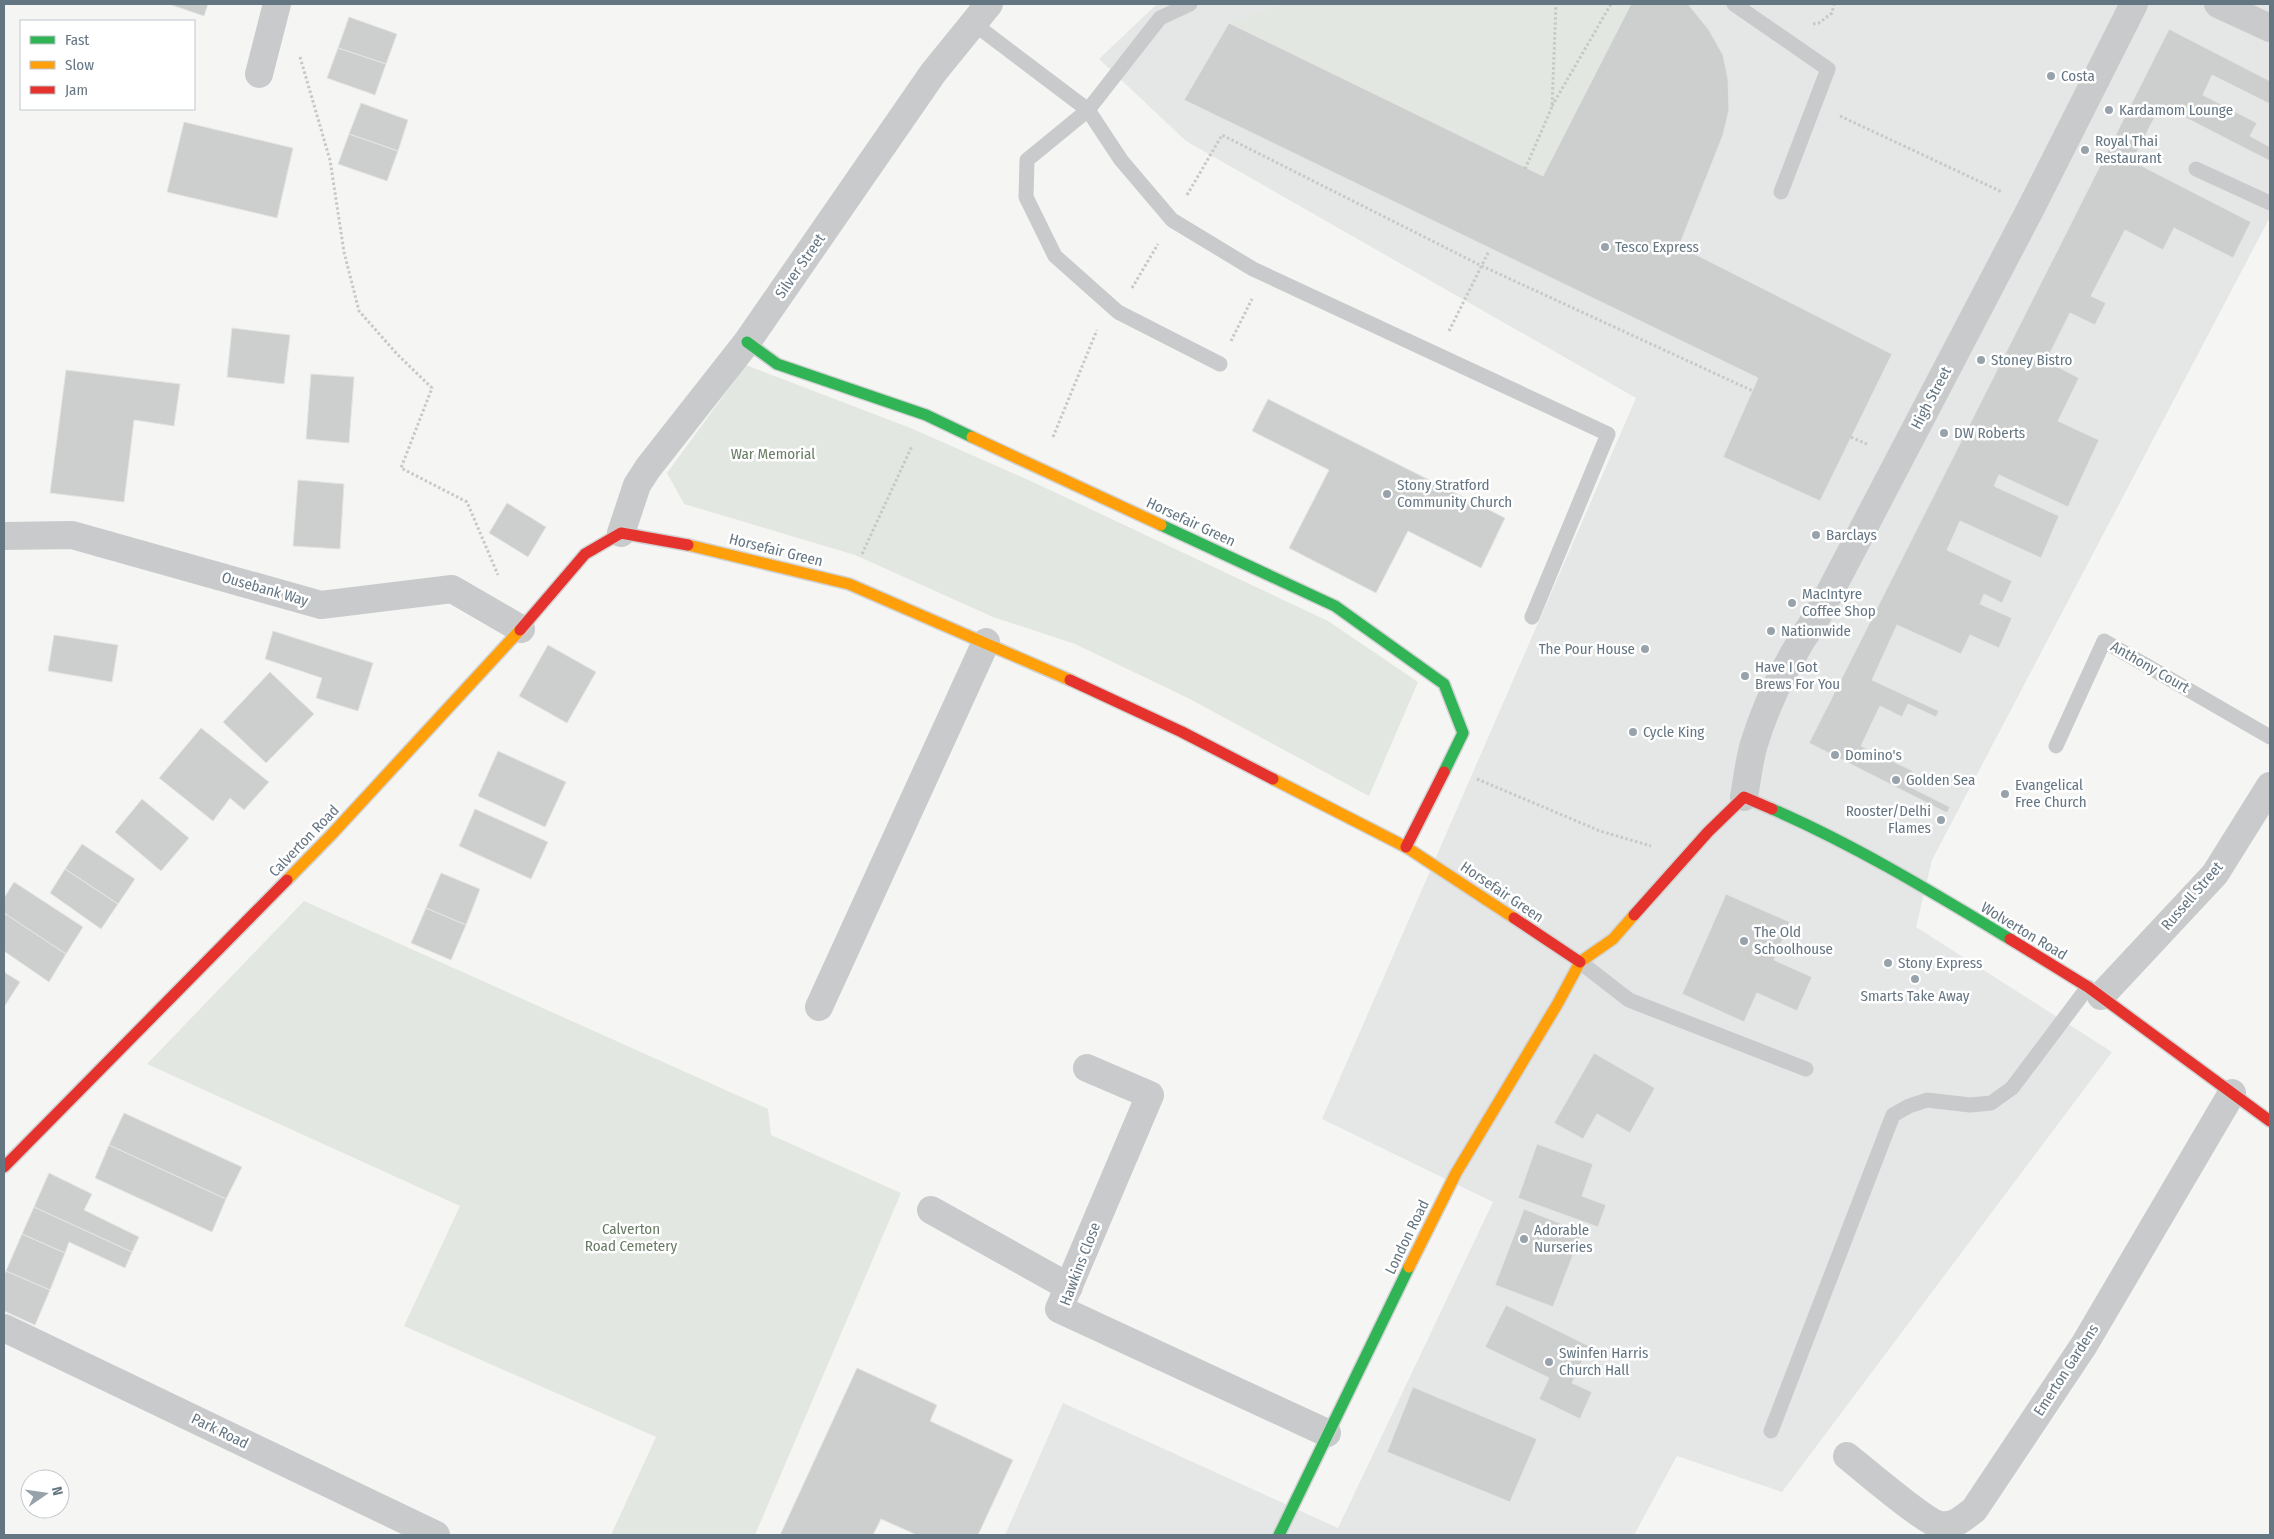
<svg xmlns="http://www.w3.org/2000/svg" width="2274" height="1539" viewBox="0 0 2274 1539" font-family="'Fira Sans Condensed',sans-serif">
	<rect width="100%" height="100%" fill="#f5f5f3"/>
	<!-- built -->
	<path fill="#e5e7e6" d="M1157 4H2270V217L1932 860 1916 927 2112 1052 1782 1492 1677 1456 1634 1535H1005L1063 1403 1338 1528 1493 1202 1322 1119 1636 398 1186 141 1099 59Z"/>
	<!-- green -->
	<path fill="#e3e7e1" d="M1284 4H1631L1543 176 1229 23Z
		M746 365 913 429 1033 482 1328 621 1418 682 1369 796 1190 699 1075 644 993 617 855 555 684 504 667 473Z
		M304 901 768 1109 771 1135 901 1193 755 1535H611L656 1437 404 1326 460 1206 147 1064Z"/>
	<!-- building -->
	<path fill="#cdcece" stroke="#e4e4e3" d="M169 4H208L204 16Z
		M1631 4H1688L1709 30 1723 55 1728 79 1729 110 1723 135 1679 246 1892 354 1820 501 1723 457 1758 378 1184 100 1229 23 1543 176Z
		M349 17 397 34 386 64 338 48Z
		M2169 29 2270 81V104L2212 75 2203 95 2257 123 2250 136 2270 147V161L2161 105 2132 161 2251 222 2233 258 2174 228 2163 250 2125 230 2091 296 2106 303 2095 325 2070 313 2046 361 2079 378 2058 421 2099 440 2068 507 1999 475 1994 486 2059 516 2041 558 1960 521 1947 550 2012 581 2002 603 1984 594 1980 604 2012 618 1999 648 1970 635 1961 654 1897 625 1872 680 1939 711 1936 717 1908 704 1902 717 1880 706 1861 746 1913 771 1906 785 1950 807 1947 813 1809 743Z
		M338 48 386 64 375 95 327 78Z
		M361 103 408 120 398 151 349 134Z
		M184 122 293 148 277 218 167 192Z
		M349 134 398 151 387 181 338 164Z
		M232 328 290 335 284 384 227 377Z
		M66 370 180 384 174 426 134 420 124 502 50 493Z
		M311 374 354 377 349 443 306 439Z
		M1268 399 1505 518 1481 568 1408 531 1376 593 1289 548 1329 470 1252 431Z
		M298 480 344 484 340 549 293 546Z
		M507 503 546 527 528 557 489 533Z
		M273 631 373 663 358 711 316 698 322 678 265 659Z
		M54 635 118 645 112 682 48 671Z
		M548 645 596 672 567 723 519 696Z
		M270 672 314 714 266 763 223 722Z
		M201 728 269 782 244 810 230 798 213 821 159 778Z
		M498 751 566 782 545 827 478 796Z
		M142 799 189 838 161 871 115 832Z
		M475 809 548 842 531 879 459 846Z
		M82 844 135 879 118 904 65 869Z
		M65 869 118 904 101 929 50 893Z
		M441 873 480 889 466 925 426 908Z
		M14 882 83 927 66 954 4 913V898Z
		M1726 894 1790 922 1774 960 1812 977 1797 1011 1757 993 1744 1022 1682 994Z
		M426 908 466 925 451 960 411 943Z
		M4 913 66 954 49 982 4 951Z
		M4 972 20 982 4 1007Z
		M1594 1053 1655 1088 1630 1133 1597 1114 1583 1139 1554 1123Z
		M124 1113 242 1167 226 1199 109 1145Z
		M1537 1144 1593 1164 1582 1196 1606 1205 1598 1227 1518 1198Z
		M109 1145 226 1199 212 1232 95 1178Z
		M49 1173 92 1194 84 1210 139 1237 132 1252 34 1207Z
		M34 1207 132 1252 125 1268 69 1242 65 1253 22 1234Z
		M1524 1209 1582 1232 1553 1307 1495 1285Z
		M22 1234 65 1253 50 1290 6 1271Z
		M6 1271 50 1290 35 1325 4 1311V1276Z
		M1506 1305 1589 1346 1572 1383 1592 1392 1580 1419 1539 1399 1549 1378 1485 1347Z
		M857 1368 937 1405 930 1421 1013 1460 978 1535H917L881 1519 873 1535H780Z
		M1413 1387 1537 1439 1510 1502 1387 1452Z"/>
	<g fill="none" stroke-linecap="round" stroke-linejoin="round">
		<!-- fast casing -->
		<g stroke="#d1d2d3" stroke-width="14">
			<path id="fast" d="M747 342 777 364 926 415 972 437
				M1161 525 1335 606 1444 684 1463 733 1444 772
				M1772 809C1855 845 1932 892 2010 939
				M1279 1535 1409 1267"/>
		</g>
		<!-- slow casing -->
		<g stroke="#d1d2d3" stroke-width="14">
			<path id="slow" d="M972 437 1161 525
				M688 545 849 584 1070 680
				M1273 779 1406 847 1514 918
				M287 880 332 834 520 630
				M1409 1267 1456 1173 1558 1003 1580 962 1613 939 1634 915"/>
		</g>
		<!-- jam casing -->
		<g stroke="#d1d2d3" stroke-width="14">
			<path id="jam" d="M520 630 585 554 621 533 688 545
				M1070 680 1182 732 1273 779
				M1406 847 1444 772
				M1634 915 1708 832 1744 797 1772 809
				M1514 918 1580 962
				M2010 939 2088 987 2270 1121
				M4 1167 287 880"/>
		</g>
		<!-- path -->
		<path stroke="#c7c8c8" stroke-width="3" stroke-dasharray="2.5 2.5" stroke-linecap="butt" d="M1813 24 1819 23 1832 13 1834 4
			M300 57 330 160 344 252 359 311 397 354 432 388 401 468 467 502 498 575
			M1552 106 1611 4
			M1840 116 2002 192
			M1525 169 1552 107 1556 4
			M1187 195 1222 135 1482 266 1753 391
			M1132 288 1158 244
			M1449 331 1489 251
			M1231 341 1252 299
			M1053 437 1097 330
			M1851 437 1869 445
			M862 554 912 446
			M1477 779 1600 831 1651 846"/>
		<!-- lane -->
		<path stroke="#c9cacb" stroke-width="15" d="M1190 4 1160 18 1088 110 1027 160 1026 197 1055 256 1118 312 1220 364
			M1734 4 1828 69 1781 192
			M973 23 1088 110 1121 160 1172 220 1253 269 1608 434 1532 617
			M2196 169 2270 203
			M2056 746 2104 641 2270 737
			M1580 962 1629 1000 1806 1069
			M1771 1431 1893 1115 1909 1106 1927 1100 1970 1105 1991 1103 2012 1088 2088 987"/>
		<!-- street -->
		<path stroke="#c9cacb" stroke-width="28" d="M2218 4 2270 28
			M259 74 277 4
			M621 533 637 485 648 468 747 342 933 73 989 4
			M4 536 72 535 321 605 452 589 521 629
			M1744 797C1747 780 1749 761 1754 744 1768 698 1791 654 1818 615L2032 206 2134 4
			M2101 996 2215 874 2270 786
			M819 1007 986 642
			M1087 1068 1150 1095 1059 1309 1327 1433
			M931 1210 1069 1287
			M4 1328 436 1535
			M1847 1456C1863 1469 1925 1522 1940 1525 1955 1527 1963 1518 1974 1510L2084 1345 2232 1093"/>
		<!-- fast -->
		<use href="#fast" stroke="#30b455" stroke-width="11"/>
		<!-- slow -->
		<use href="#slow" stroke="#ff9f0a" stroke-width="11"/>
		<!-- jam -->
		<use href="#jam" stroke="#e5322d" stroke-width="11"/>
	</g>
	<!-- markers -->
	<g fill="#97a2aa" stroke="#fff" stroke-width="2">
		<circle cx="2051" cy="76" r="5"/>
		<circle cx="2109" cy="110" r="5"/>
		<circle cx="2085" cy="150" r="5"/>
		<circle cx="1605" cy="247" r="5"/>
		<circle cx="1981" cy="360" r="5"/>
		<circle cx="1944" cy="433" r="5"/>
		<circle cx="1387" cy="494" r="5"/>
		<circle cx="1816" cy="535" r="5"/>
		<circle cx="1792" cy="603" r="5"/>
		<circle cx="1771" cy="631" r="5"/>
		<circle cx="1645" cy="649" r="5"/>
		<circle cx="1745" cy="676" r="5"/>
		<circle cx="1633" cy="732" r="5"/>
		<circle cx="1835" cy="755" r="5"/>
		<circle cx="1896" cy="780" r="5"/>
		<circle cx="2005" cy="794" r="5"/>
		<circle cx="1941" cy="820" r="5"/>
		<circle cx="1744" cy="941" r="5"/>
		<circle cx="1888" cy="963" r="5"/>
		<circle cx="1915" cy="979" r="5"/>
		<circle cx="1524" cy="1239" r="5"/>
		<circle cx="1549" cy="1362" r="5"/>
	</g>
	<g text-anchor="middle" stroke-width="5" stroke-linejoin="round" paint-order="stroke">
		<!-- poi labels -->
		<g font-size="15" fill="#657683" stroke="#fff" text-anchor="start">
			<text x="2061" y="81">Costa</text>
			<text x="2119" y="115">Kardamom Lounge</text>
			<text x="2095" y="146">Royal Thai<tspan x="2095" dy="17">Restaurant</tspan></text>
			<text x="1615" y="252">Tesco Express</text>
			<text x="1991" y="365">Stoney Bistro</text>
			<text x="1954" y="438">DW Roberts</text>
			<text x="1397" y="490">Stony Stratford<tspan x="1397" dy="17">Community Church</tspan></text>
			<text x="1826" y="540">Barclays</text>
			<text x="1802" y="599">MacIntyre<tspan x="1802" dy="17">Coffee Shop</tspan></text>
			<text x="1781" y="636">Nationwide</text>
			<text x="1635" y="654" text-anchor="end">The Pour House</text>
			<text x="1755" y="672">Have I Got<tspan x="1755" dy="17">Brews For You</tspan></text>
			<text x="1643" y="737">Cycle King</text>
			<text x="1845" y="760">Domino's</text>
			<text x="1906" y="785">Golden Sea</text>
			<text x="2015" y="790">Evangelical<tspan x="2015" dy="17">Free Church</tspan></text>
			<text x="1931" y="816" text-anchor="end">Rooster/Delhi<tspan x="1931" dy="17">Flames</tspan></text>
			<text x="1754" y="937">The Old<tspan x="1754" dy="17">Schoolhouse</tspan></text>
			<text x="1898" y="968">Stony Express</text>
			<text x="1915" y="1001" text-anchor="middle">Smarts Take Away</text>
			<text x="1534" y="1235">Adorable<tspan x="1534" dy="17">Nurseries</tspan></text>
			<text x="1559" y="1358">Swinfen Harris<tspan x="1559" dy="17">Church Hall</tspan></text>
		</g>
		<!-- street labels -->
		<g font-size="15" fill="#657683" stroke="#fff">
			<text transform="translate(800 266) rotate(-55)" y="5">Silver Street</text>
			<text transform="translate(1931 398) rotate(-62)" y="5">High Street</text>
			<text transform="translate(1191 522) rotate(25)" y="5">Horsefair Green</text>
			<text transform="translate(776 550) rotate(14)" y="5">Horsefair Green</text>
			<text transform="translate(265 589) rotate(16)" y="5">Ousebank Way</text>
			<text transform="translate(2150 667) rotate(30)" y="5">Anthony Court</text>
			<text transform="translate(304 841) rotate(-46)" y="5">Calverton Road</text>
			<text transform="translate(1502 892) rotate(34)" y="5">Horsefair Green</text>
			<text transform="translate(2192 896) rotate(-49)" y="5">Russell Street</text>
			<text transform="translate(2024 931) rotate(31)" y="5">Wolverton Road</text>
			<text transform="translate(1407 1237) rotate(-64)" y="5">London Road</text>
			<text transform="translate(1080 1264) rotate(-69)" y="5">Hawkins Close</text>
			<text transform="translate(2066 1370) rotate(-57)" y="5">Emerton Gardens</text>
			<text transform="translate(220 1431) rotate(26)" y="5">Park Road</text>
		</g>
		<!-- park labels -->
		<g font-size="15" fill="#697b64" stroke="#fff">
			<text x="773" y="459">War Memorial</text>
			<text x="631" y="1234">Calverton<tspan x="631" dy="17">Road Cemetery</tspan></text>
		</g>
	</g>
	<!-- border -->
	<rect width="2274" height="1539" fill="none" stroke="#657683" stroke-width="10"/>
	<!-- legend -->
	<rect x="20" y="20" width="175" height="90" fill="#ffffff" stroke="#c1c8cd"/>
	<rect x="30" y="36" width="25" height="8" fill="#30b455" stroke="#c1c8cd"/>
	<text x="65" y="45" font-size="15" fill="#657683">Fast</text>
	<rect x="30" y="61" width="25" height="8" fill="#ff9f0a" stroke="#c1c8cd"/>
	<text x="65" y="70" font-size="15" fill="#657683">Slow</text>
	<rect x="30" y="86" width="25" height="8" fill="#e5322d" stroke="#c1c8cd"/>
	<text x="65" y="95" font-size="15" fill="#657683">Jam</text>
	<!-- north arrow -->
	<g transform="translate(45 1494) rotate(77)"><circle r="24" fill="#ffffff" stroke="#c1c8cd"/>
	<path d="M0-4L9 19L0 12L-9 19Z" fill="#97a2aa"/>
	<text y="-8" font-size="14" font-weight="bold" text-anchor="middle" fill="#657683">N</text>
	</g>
</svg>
